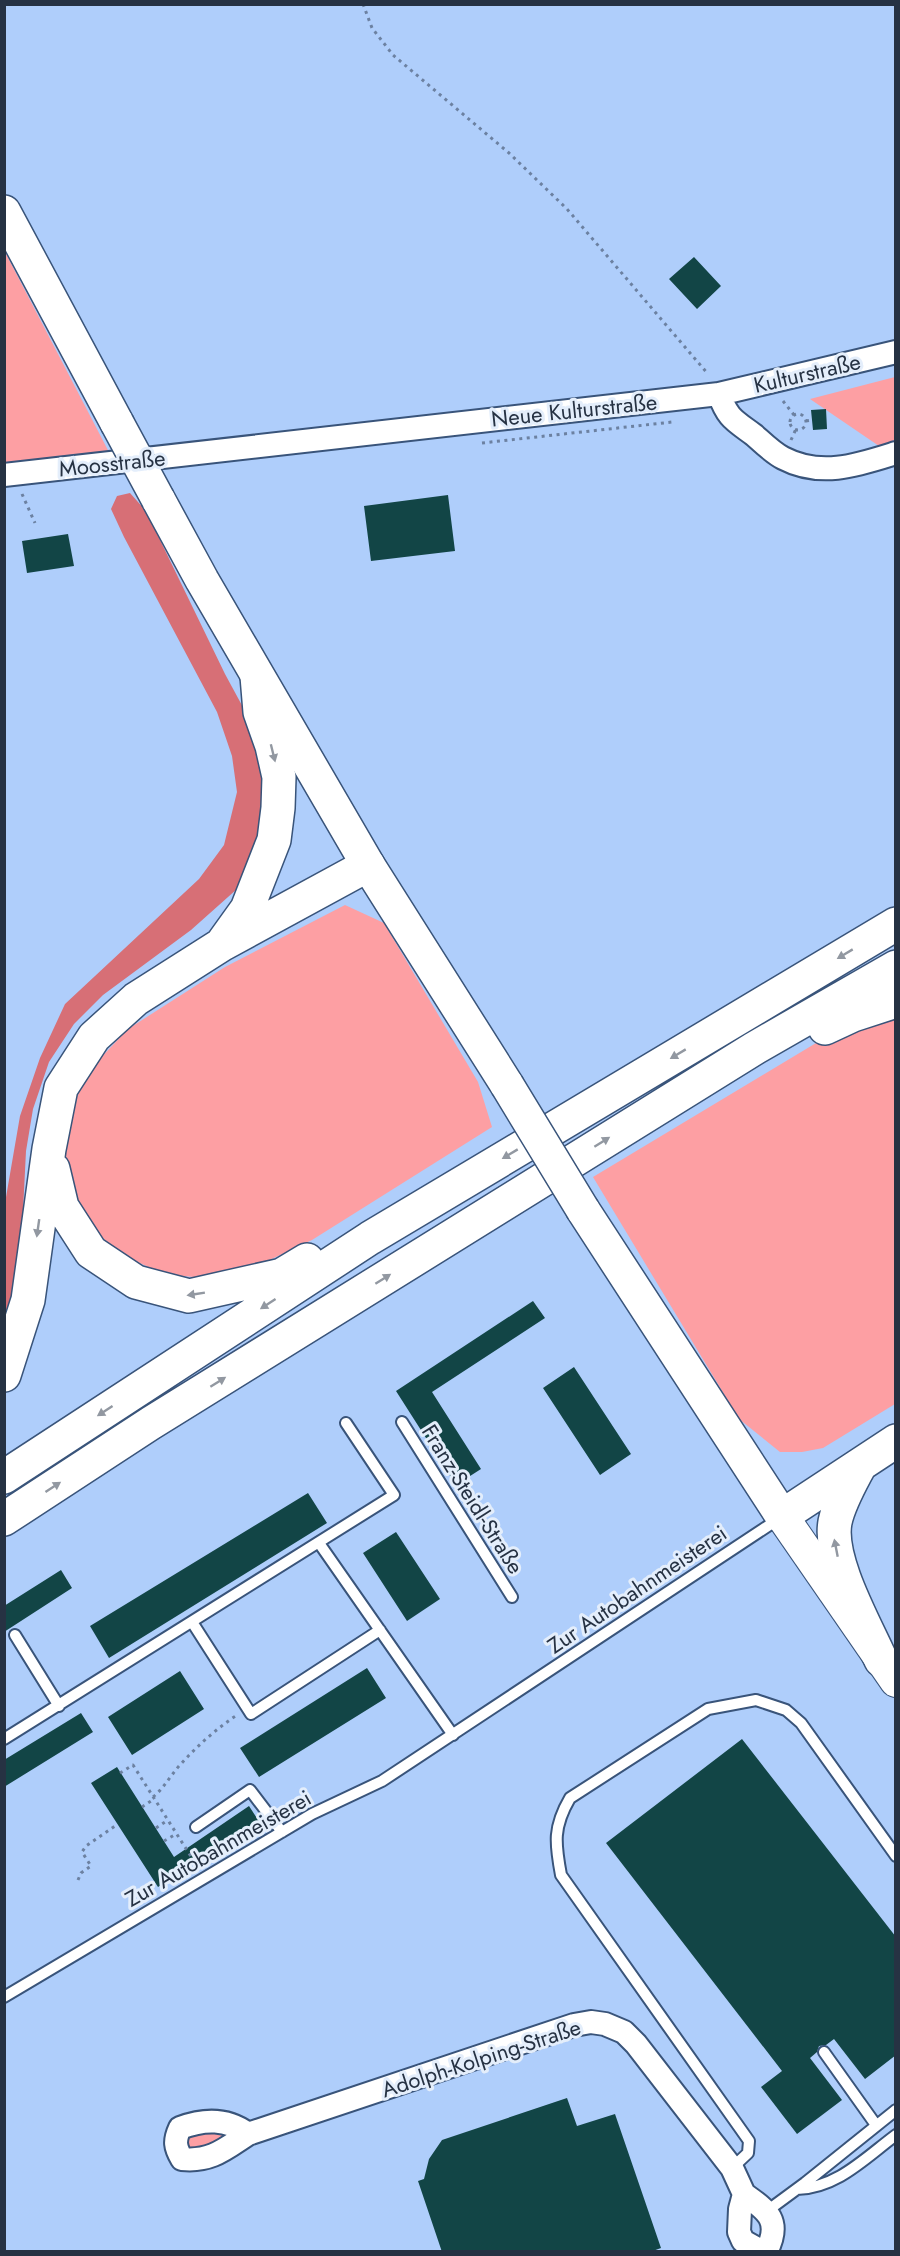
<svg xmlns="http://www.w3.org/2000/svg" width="900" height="2256" viewBox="0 0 900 2256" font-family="Jost,sans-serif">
	<rect width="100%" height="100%" fill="#afcefb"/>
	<!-- green -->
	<path fill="#fd9fa3" d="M4 250 111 456 6 468 4 463Z
		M895 377V440L879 446 810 399Z
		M345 905 384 923 478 1082 492 1127 312 1240 250 1269 203 1278 164 1274 122 1255 96 1232 77 1203 66 1173 64 1142 71 1108 93 1066 128 1029 225 967Z
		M895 1007V1404L823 1448 802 1452H780L739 1419 593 1177 846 1025Z
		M219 2130 223 2133 221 2140 194 2150 189 2149 185 2138 186 2135Z"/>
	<!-- forest -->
	<path fill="#d76f76" d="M130 493 146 511 225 674 251 722 263 763 264 797 258 836 237 889 191 930 103 995 74 1024 49 1062 33 1109 26 1151 21 1251 5 1324V1203L20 1116 40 1058 65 1004 199 879 224 845 237 792 232 756 217 712 124 537 111 509 117 496Z"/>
	<!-- building -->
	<path fill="#124546" d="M694 257 721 286 697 309 669 279Z
		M826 409 827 429 813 430 811 410Z
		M448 495 455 551 371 561 364 506Z
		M68 534 74 566 27 573 22 541Z
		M533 1301 545 1318 432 1392 481 1469 456 1485 396 1391Z
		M574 1367 631 1454 600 1475 543 1388Z
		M308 1493 327 1523 109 1658 90 1626Z
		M396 1532 440 1599 407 1621 363 1553Z
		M61 1570 72 1588 4 1632V1606Z
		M367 1668 386 1698 259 1777 240 1748Z
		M180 1671 204 1709 132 1755 108 1717Z
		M81 1713 93 1732 4 1787V1760Z
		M742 1739 896 1937V2055L865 2079 834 2039 826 2045 819 2046 817 2052 810 2058 842 2100 797 2134 761 2087 782 2071 606 1843Z
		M117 1767 174 1857 249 1806 262 1826 208 1862 205 1857 158 1887 91 1783Z
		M567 2098 577 2126 615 2114 661 2248 650 2252H442L418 2181 424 2179 429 2159 442 2140Z"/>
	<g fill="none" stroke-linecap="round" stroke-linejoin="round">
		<!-- service casing -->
		<g stroke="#39547a" stroke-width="14">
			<path id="service" d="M402 1422 512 1597
				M319 1543 453 1735
				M192 1622 251 1714 380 1630
				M15 1635 59 1706
				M4 1739 394 1495 346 1423
				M196 1827 250 1790 282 1832
				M4 1997 312 1814 382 1781 780 1518
				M824 2052 876 2125
				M732 2168 748 2153 749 2141 561 1875C555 1843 553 1827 570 1798L708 1709 756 1700 786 1710 801 1723 896 1856
				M797 2189C837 2188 865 2158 896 2135
				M767 2211 805 2183 896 2110"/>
		</g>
		<!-- minor casing -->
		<g stroke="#39547a" stroke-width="26">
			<path id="minor" d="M719 394C728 419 734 420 754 435 763 443 773 453 783 458 821 478 858 465 896 453
				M4 475 719 394 896 352
				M248 2134C227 2118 204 2119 180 2128 174 2141 175 2147 182 2159 211 2162 225 2149 248 2134L574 2025 591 2022 605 2024 624 2032 636 2044 732 2168 744 2194 740 2209 739 2232 743 2241 763 2252
				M744 2194C768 2211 782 2221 766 2252"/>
		</g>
		<!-- secondary casing -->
		<g stroke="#39547a" stroke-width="34">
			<path id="secondary" d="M782 1516 896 1681"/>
		</g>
		<!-- primary casing -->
		<g stroke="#39547a" stroke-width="36">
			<path id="primary" d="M4 212 117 423
				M158 499 202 580 368 865 507 1085
				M583 1210 782 1516"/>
		</g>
		<!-- motorway casing -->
		<g stroke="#39547a" stroke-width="36">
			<path id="motorway" d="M224 941 247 909 274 840 278 808 279 777 272 746 260 712 257 676
				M825 1028 853 1015 896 1001
				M53 1169 62 1207 91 1252 136 1282 189 1296 282 1275 307 1260
				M4 1375 28 1300 49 1149 61 1088 94 1037 136 999 221 945 368 865
				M859 1467C850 1484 839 1503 835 1522 828 1560 865 1624 881 1660
				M4 1477 370 1238 896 924
				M782 1516 896 1441
				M4 1519 151 1423 755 1048 896 967"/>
		</g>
		<!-- path -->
		<path stroke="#6c81a1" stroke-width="3" stroke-dasharray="3 4.5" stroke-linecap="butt" d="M363 4 372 28 393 55 509 153 567 209 708 374
			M783 401 794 415
			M790 422a8 8 0 1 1 16 0a8 8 0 1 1-16 0Z
			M806 421 812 420
			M791 440 796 429
			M482 443 672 422
			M22 494 35 523
			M120 1773 133 1765 197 1866
			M153 1797C164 1788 170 1776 180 1765 197 1746 216 1729 237 1715
			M142 1807 154 1799
			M156 1828 168 1820
			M164 1841 176 1834
			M78 1880 81 1873 91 1866 82 1852 86 1846 118 1824"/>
		<!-- service -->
		<use href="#service" stroke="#fff" stroke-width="10"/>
		<!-- minor -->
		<use href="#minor" stroke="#fff" stroke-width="22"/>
		<!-- secondary -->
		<use href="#secondary" stroke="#fff" stroke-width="32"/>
		<!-- primary -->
		<use href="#primary" stroke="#fff" stroke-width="33"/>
		<!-- motorway -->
		<use href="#motorway" stroke="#fff" stroke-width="33"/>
		<!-- primary-bridge casing -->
		<g stroke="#39547a" stroke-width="36" stroke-linecap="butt">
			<path id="primary-bridge" d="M117 423 158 499
				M507 1085 583 1210"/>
		</g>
		<!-- primary-bridge -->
		<use href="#primary-bridge" stroke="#fff" stroke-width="33"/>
	</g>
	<!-- one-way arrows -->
	<defs><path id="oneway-solid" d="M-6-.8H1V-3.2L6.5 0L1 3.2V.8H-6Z" transform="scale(1.5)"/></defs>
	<g fill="#9298a1">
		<use href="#oneway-solid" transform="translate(273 753) rotate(76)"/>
		<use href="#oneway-solid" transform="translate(845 954) rotate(149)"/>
		<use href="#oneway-solid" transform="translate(678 1054) rotate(149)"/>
		<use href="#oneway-solid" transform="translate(602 1142) rotate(-32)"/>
		<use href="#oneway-solid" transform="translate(510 1154) rotate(149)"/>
		<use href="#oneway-solid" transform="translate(38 1228) rotate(98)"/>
		<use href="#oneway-solid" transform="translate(383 1279) rotate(-32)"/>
		<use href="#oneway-solid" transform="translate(196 1294) rotate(171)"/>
		<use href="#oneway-solid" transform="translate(268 1304) rotate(147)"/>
		<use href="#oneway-solid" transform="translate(218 1382) rotate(-32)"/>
		<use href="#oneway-solid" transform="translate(105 1411) rotate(147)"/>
		<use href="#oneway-solid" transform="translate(53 1487) rotate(-33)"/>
		<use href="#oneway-solid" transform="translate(836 1548) rotate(-101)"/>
	</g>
	<g text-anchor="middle" stroke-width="6" stroke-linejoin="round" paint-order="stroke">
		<!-- street labels -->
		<g font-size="22" fill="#263243" stroke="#e4eefb">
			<text transform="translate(807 373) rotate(-13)" y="8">Kulturstraße</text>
			<text transform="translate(574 410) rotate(-6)" y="8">Neue Kulturstraße</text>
			<text transform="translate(112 463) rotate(-6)" y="8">Moosstraße</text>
			<text transform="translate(473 1499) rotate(58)" y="8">Franz-Steidl-Straße</text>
			<text transform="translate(637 1589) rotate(-34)" y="8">Zur Autobahnmeisterei</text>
			<text transform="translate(218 1848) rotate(-30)" y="8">Zur Autobahnmeisterei</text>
			<text transform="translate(481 2058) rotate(-18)" y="8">Adolph-Kolping-Straße</text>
		</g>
	</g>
	<!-- border -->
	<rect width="900" height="2256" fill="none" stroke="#263243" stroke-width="12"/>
</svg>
